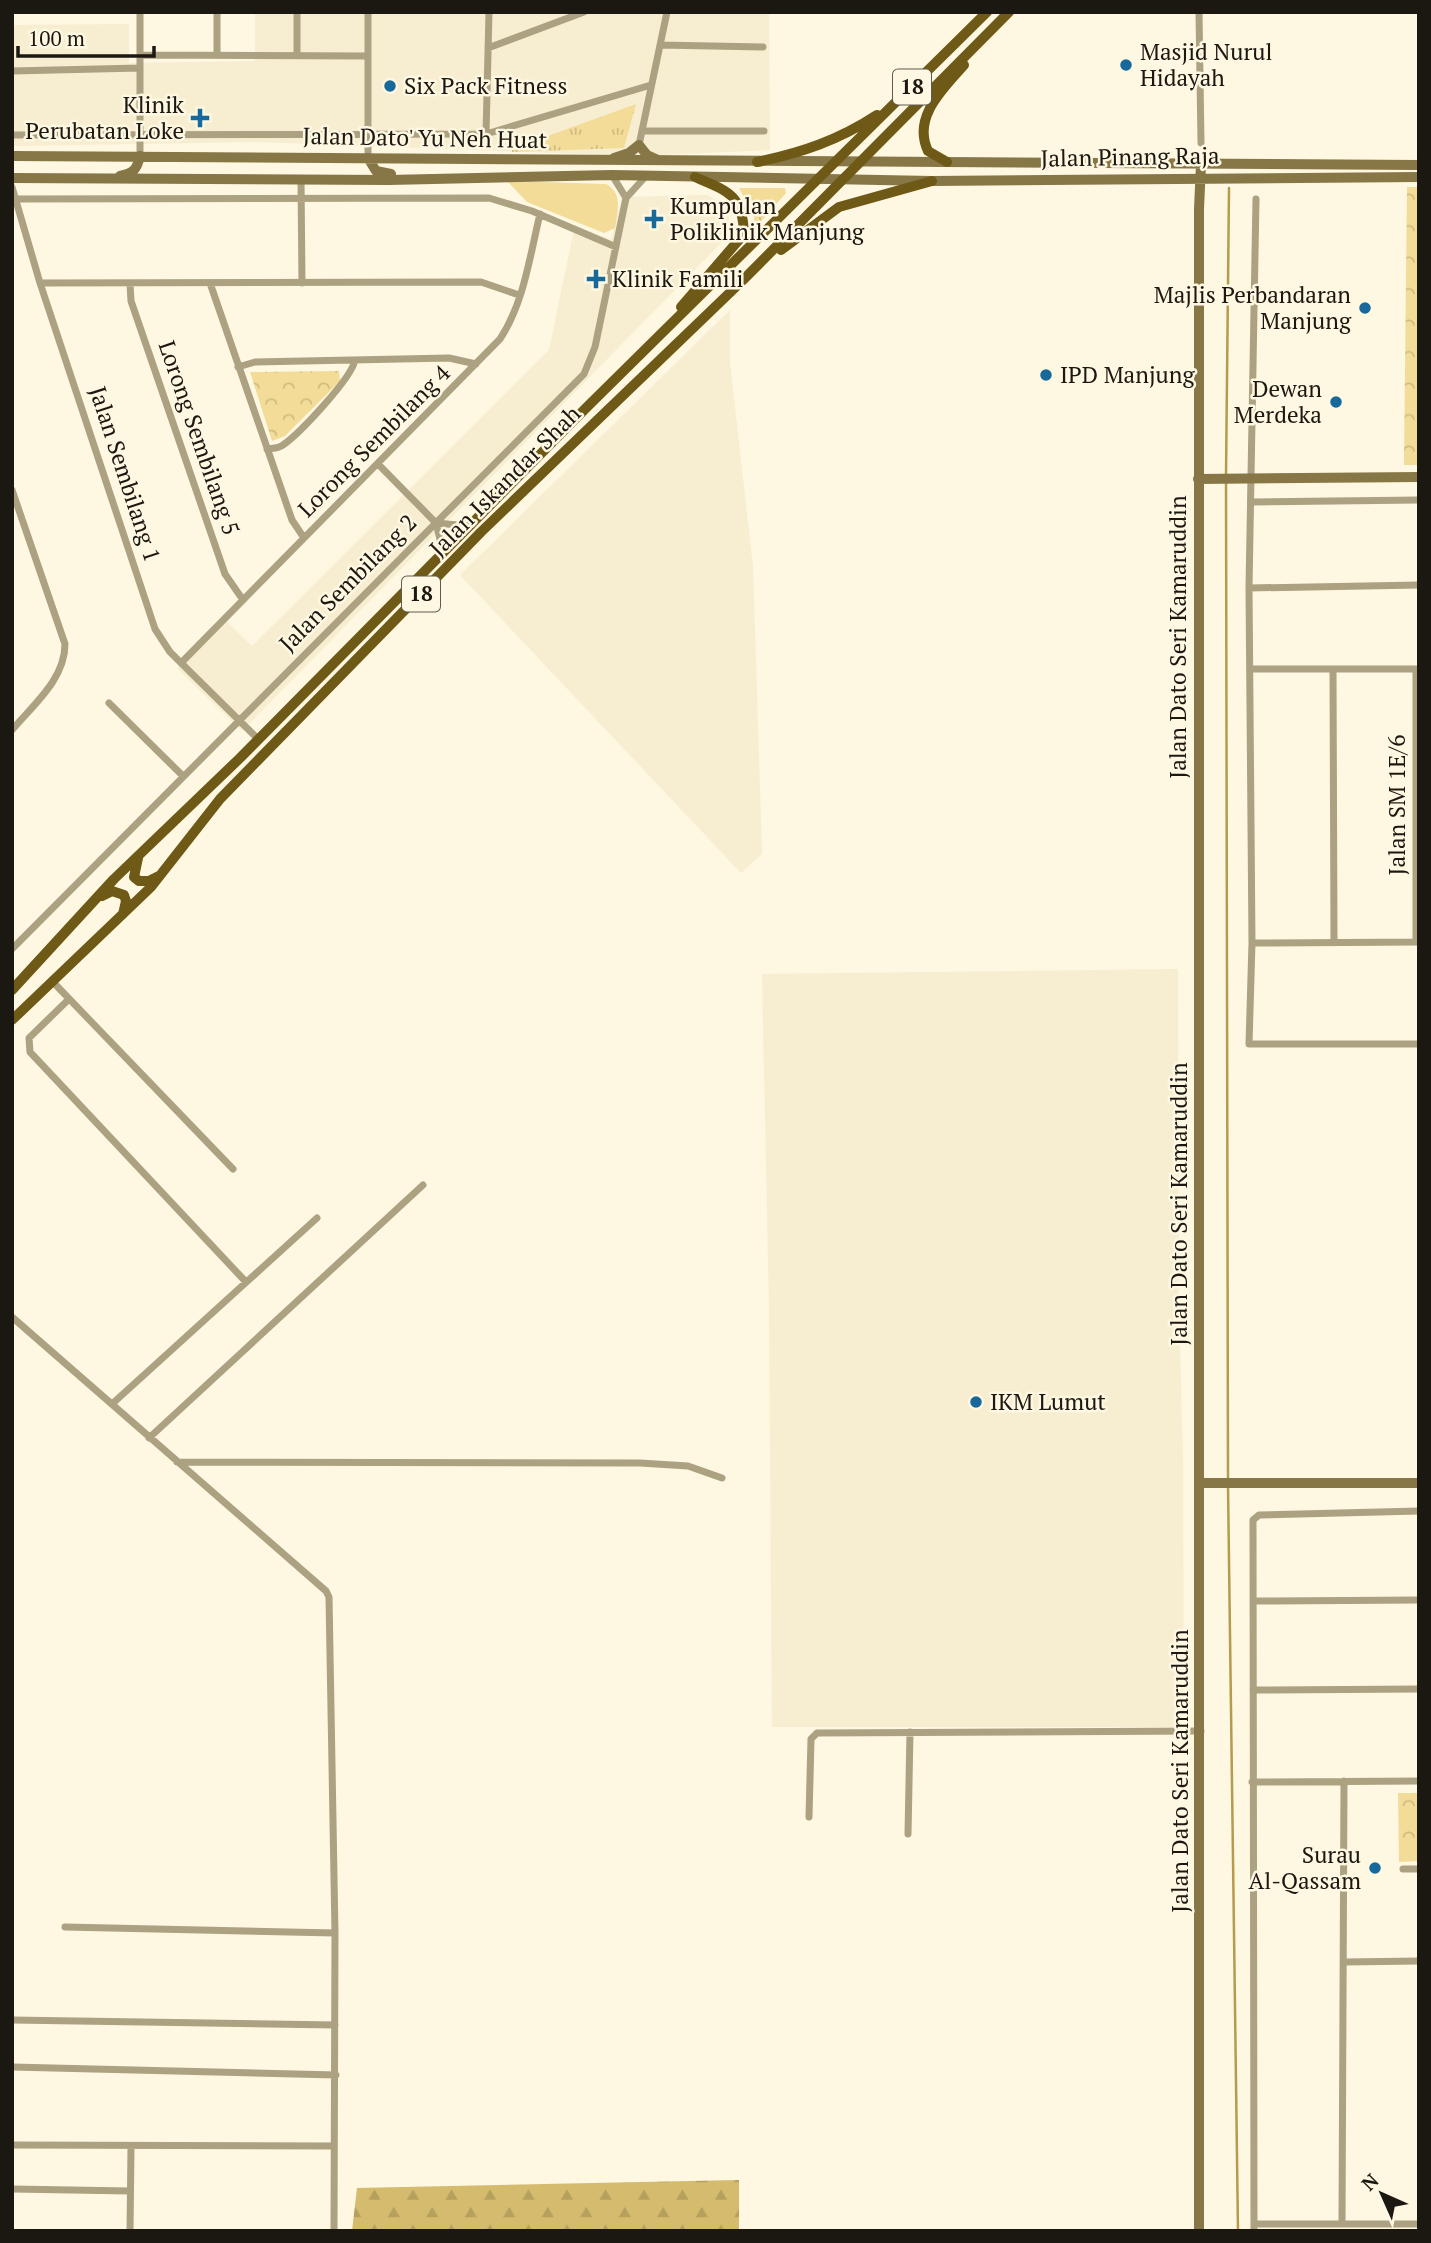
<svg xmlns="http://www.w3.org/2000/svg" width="1431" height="2243" viewBox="0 0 1431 2243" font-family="'PT Serif',serif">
	<defs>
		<pattern id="grass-tufts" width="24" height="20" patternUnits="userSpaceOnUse" patternTransform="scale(1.75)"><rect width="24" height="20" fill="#f3dc97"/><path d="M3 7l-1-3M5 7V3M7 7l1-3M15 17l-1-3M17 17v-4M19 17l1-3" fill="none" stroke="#d0bc81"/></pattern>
		<pattern id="forest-firs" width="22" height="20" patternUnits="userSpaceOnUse" patternTransform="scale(1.75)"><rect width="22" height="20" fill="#d5bb6d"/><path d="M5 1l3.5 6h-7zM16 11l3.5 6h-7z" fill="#b6a05d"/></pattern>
		<pattern id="park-crowns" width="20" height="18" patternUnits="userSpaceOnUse" patternTransform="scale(1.75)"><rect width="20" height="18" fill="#f3dc97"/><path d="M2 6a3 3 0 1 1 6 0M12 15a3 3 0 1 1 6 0" fill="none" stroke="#d0bc81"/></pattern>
	</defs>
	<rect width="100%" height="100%" fill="#fef7e1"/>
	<!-- built -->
	<path fill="#f7edd0" d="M255 12H769L770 150 638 156 256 142 12 146V25L129 24V63L255 61Z
		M707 195 727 207 729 219 725 239 242 731 177 668 226 621 252 646 549 350 575 225 611 240 622 197Z
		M730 310V363L753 567 762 854 741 873 460 575Z
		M1178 969 1179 1319 1176 1338 1180 1343 1183 1461 1184 1727H772L769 1308 762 974Z"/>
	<!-- grass -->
	<path fill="url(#grass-tufts)" d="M636 104 624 148 512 152V149Z
		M739 188H785L786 193 754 229V217Z"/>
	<!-- forest -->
	<path fill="url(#forest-firs)" d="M739 2180V2231H352L357 2188Z"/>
	<!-- park -->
	<path fill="url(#park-crowns)" d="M1407 187H1419V465H1404Z
		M339 371 340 381 285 436 272 441 250 372Z
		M1398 1793H1419V1861L1399 1862Z"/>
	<!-- garden -->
	<path fill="#f3dc97" d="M507 181 606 184C624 194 617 212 615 228L604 233 527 202Z"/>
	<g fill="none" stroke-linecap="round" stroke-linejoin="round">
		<!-- stream -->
		<path stroke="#b59b4d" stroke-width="2.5" d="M1226 475 1229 188
			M1226 482 1228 1480
			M1228 1486 1238 2231"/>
		<!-- street -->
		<path stroke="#aca181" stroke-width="7" d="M140 12V156
			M217 12V55
			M297 12V55
			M1199 12 1201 143
			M660 45 763 47
			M488 48 584 12
			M140 55 368 56
			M12 71 140 68
			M642 131H764
			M486 134 489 12
			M12 135 486 134 651 85
			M639 145 667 12
			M368 158V12
			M612 175 626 198
			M301 180 302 283
			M12 187 40 283 155 629 170 652 258 739
			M14 199 489 198 532 211 616 247
			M1256 199 1249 588 1252 943 1249 1044H1419
			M40 283 481 282 519 295
			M210 283 292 520 304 538
			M130 284 131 301 225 574 243 600
			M238 367 255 362 449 358 476 364
			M267 449C272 448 278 449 283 445 299 434 352 378 355 360
			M378 464 436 523 443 552
			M12 490 65 644C65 679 34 704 12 730
			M1252 502 1419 500
			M436 523 468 526
			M1249 588 1419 585
			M181 663 500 339C524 303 530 255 540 214
			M1251 669H1418
			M1333 669 1334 940
			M1416 669V942
			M109 703 183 776
			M1252 943 1418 942
			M12 949 584 374 595 347 626 198 646 176
			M52 981 233 1169
			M69 999 29 1038 30 1052 246 1282
			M12 1317 326 1591 329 1597 335 1933 334 2231
			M112 1404 317 1218
			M149 1438 423 1185
			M177 1462 640 1463 688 1466 722 1478
			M1253 1601 1419 1600
			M1253 1690 1419 1689
			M1252 1782 1419 1781
			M809 1817 811 1739 817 1733 1201 1731
			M908 1834 910 1732
			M1403 1869H1419
			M65 1927 335 1933
			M1345 1962 1419 1961
			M12 2020 335 2025
			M12 2067 336 2075
			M12 2145 334 2146
			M12 2189 130 2191
			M1254 2224H1419
			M1342 2224 1344 1781
			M130 2231 131 2147
			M1254 2231 1253 1520 1259 1515 1419 1511"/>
		<!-- secondary -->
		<path stroke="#877747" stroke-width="10" d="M12 156 1419 165
			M368 158 376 171 391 174
			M614 158 629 153 639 145 647 155 658 160
			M120 176C134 173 137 169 140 156
			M12 178 389 180 612 175 932 181 1419 177
			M1198 479 1419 477
			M1201 1483H1419
			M1199 2231V209L1201 164"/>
		<!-- primary -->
		<path stroke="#6e5916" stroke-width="10" d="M757 162C801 153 839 140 877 115
			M947 162 928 151C912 117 943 89 964 65
			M781 250 839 207 932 181
			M681 307 744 234C743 195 728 191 695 177
			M138 858 134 877 139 881H149L159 876
			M102 896 112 891 124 895 126 901 123 914
			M12 990 114 879 240 758 588 406 987 12
			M12 1020 151 887 220 799 481 532 743 280 1009 12"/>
	</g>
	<!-- markers -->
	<g fill="#16699a" stroke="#fef7e1" stroke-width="2.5">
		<circle cx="1126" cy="65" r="7"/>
		<circle cx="390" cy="86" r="7"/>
		<path d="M196.5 107.5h7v7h7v7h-7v7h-7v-7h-7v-7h7z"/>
		<path d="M650.5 208.5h7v7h7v7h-7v7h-7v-7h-7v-7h7z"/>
		<path d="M592.5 268.5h7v7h7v7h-7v7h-7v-7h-7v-7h7z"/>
		<circle cx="1365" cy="308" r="7"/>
		<circle cx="1046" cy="375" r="7"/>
		<circle cx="1336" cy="402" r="7"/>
		<circle cx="976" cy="1402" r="7"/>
		<circle cx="1375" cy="1868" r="7"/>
	</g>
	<g text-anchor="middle" stroke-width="5" stroke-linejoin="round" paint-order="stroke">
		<!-- shield labels -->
		<g fill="#fef7e1" stroke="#5f5b4f" stroke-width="2">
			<rect x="893" y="69.5" width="38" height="35" rx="5"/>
			<rect x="402" y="576.5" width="38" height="35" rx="5"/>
		</g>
		<g font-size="21" font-weight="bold" fill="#1b1811">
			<text x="912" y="94">18</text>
			<text x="421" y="601">18</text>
		</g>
		<!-- poi labels -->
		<g font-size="23" fill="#1b1811" stroke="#fef7e1" text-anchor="start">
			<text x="1140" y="60">Masjid Nurul<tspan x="1140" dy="26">Hidayah</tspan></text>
			<text x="404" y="94">Six Pack Fitness</text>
			<text x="184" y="113" text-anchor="end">Klinik<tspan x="184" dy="26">Perubatan Loke</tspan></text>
			<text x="670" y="214">Kumpulan<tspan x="670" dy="26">Poliklinik Manjung</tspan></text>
			<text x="612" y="287">Klinik Famili</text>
			<text x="1351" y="303" text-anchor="end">Majlis Perbandaran<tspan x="1351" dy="26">Manjung</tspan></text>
			<text x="1060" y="383">IPD Manjung</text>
			<text x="1322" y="397" text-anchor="end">Dewan<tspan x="1322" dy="26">Merdeka</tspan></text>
			<text x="990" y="1410">IKM Lumut</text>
			<text x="1361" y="1863" text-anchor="end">Surau<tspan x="1361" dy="26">Al-Qassam</tspan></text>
		</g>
		<!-- street labels -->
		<g font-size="23" fill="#1b1811" stroke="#fef7e1">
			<text transform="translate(425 138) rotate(1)" y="8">Jalan Dato' Yu Neh Huat</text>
			<text transform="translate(1130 157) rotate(-1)" y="8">Jalan Pinang Raja</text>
			<text transform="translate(199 438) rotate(71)" y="8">Lorong Sembilang 5</text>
			<text transform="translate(374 441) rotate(-45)" y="8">Lorong Sembilang 4</text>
			<text transform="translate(125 474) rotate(72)" y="8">Jalan Sembilang 1</text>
			<text transform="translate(505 481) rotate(-45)" y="8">Jalan Iskandar Shah</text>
			<text transform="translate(348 583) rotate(-45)" y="8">Jalan Sembilang 2</text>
			<text transform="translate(1178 637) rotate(-90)" y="8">Jalan Dato Seri Kamaruddin</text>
			<text transform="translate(1397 805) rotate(-90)" y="8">Jalan SM 1E/6</text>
			<text transform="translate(1179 1204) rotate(-90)" y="8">Jalan Dato Seri Kamaruddin</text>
			<text transform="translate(1180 1771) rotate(-90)" y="8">Jalan Dato Seri Kamaruddin</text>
		</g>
	</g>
	<!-- border -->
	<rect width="1431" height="2243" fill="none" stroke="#1b1811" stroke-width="28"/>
	<!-- north arrow -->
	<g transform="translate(1382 2194) rotate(315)" stroke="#fef7e1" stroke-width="5" paint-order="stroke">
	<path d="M0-5L12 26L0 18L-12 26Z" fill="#1b1811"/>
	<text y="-10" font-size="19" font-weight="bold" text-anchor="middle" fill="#1b1811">N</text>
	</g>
	<!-- scale -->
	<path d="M18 46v10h136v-10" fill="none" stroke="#1b1811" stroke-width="3.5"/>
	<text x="28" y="46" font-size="21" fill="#1b1811" stroke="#fef7e1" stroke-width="5" paint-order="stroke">100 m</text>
</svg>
